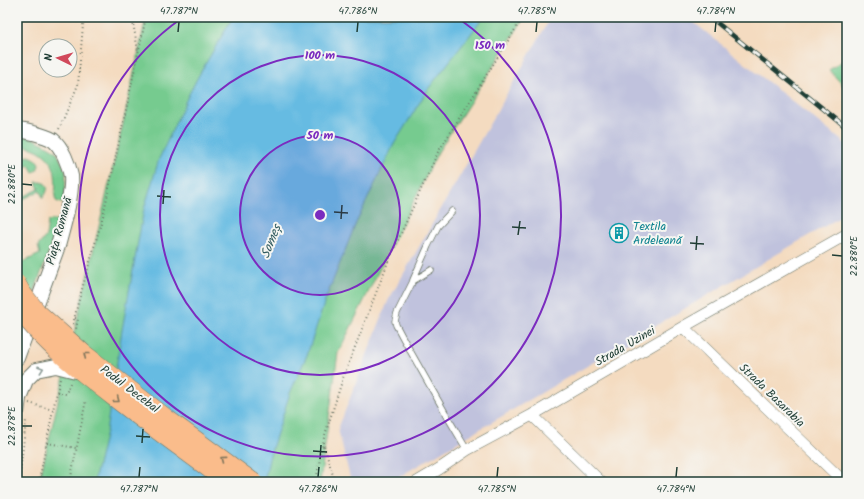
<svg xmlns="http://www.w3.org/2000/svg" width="864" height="499" viewBox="0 0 864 499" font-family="Kalam,sans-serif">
	<rect width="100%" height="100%" fill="#f6f6f2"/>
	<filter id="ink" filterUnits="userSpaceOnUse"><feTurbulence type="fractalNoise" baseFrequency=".025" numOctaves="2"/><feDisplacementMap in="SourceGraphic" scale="8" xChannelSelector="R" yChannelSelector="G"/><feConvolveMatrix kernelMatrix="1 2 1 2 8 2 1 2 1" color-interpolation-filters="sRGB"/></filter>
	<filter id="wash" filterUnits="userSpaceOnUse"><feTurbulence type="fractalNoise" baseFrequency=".012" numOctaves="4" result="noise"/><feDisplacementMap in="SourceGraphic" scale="16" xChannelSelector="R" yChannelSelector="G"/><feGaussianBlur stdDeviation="0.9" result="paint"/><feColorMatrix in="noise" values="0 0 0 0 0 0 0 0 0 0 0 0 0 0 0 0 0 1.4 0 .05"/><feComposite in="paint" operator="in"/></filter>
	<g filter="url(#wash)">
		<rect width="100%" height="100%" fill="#f4dbc0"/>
		<!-- industrial -->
		<path fill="#c0c2dd" d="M551 17H687L847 145V213L390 482H351L338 429 388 301Z"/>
		<!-- green -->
		<path fill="#76cb8f" stroke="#4a8462" d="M146 17H525L438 152 338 353 320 482H39L123 124Z
			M847 58V90L829 70Z
			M17 136 30 137 46 145 56 151 66 171 65 195 61 203 56 201 55 198C56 178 58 163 39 151 31 147 26 146 18 146Z
			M28 156C33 157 37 159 39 164 38 169 37 171 33 172L29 165 17 171V167L24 163V160L25 157Z
			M36 182C49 181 50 189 43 198L40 191 17 202V200L39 189Z
			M53 220H58V226L19 334 17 335V265L40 254 38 246 46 236 48 221Z"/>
		<!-- water -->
		<path fill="#66bbe2" stroke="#427c8b" d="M233 17H484L428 89 394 144 356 223 326 298 307 355 290 393 270 455 264 482H94L106 432 122 330 144 209 159 159 188 96 199 75Z"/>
	</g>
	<g filter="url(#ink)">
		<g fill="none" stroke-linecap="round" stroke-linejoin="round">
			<!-- service casing -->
			<g stroke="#6a7465" stroke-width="7">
				<path id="service" d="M431 270 413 281 397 313 395 321 396 325 404 340 451 423 467 450
					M413 280 428 246 438 226 452 211"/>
			</g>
			<!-- minor casing -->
			<g stroke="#6a7465" stroke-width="12">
				<path id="minor" d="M683 327 844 482
					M532 415 601 482
					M417 482 439 469 467 450 532 415 683 327 847 234"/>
			</g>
			<!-- tertiary casing -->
			<g stroke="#6a7465" stroke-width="16">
				<path id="tertiary" d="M17 130C27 131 44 135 53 140 62 147 69 165 71 176 73 194 63 227 58 246L17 358"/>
			</g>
			<!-- path -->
			<path stroke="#6a7465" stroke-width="2" stroke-dasharray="1 3" stroke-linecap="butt" d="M132 17 138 51
				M59 129 78 85 83 25 86 17
				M75 318 78 319 76 329
				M73 324 78 303 103 216 146 17
				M57 392 66 394 70 383
				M29 403 53 410
				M323 442 335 482
				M47 443 76 448
				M41 475 43 482
				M19 482 26 421
				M39 482 53 410 60 379
				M70 482 86 400
				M316 482 323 441 343 378 388 262 438 152 523 17"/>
			<!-- service -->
			<use href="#service" stroke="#fff" stroke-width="5.5"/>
			<!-- minor -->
			<use href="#minor" stroke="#fff" stroke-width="11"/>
			<!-- tertiary -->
			<use href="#tertiary" stroke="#fff" stroke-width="14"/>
			<!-- rail casing -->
			<g stroke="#1f3d34" stroke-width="4.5">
				<path id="rail" d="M710 17 847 128"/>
			</g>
			<!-- rail -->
			<use href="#rail" stroke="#f6f6f2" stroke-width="3" stroke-dasharray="9" stroke-linecap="butt"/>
			<!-- tertiary-bridge casing -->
			<g stroke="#6a7465" stroke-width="16" stroke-linecap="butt">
				<path id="tertiary-bridge" d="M17 413 19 398 26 380 36 370 56 366 80 372"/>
			</g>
			<!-- primary-bridge casing -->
			<g stroke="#6a7465" stroke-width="18" stroke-linecap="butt">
				<path id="primary-bridge" d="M17 283 22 292 38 312 84 353 167 418 254 482
					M17 308C44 344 79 371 114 398 151 427 189 454 226 482"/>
			</g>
			<!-- tertiary-bridge -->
			<use href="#tertiary-bridge" stroke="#fff" stroke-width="14"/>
			<!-- primary-bridge -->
			<use href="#primary-bridge" stroke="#fabc8b" stroke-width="17"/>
		</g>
		<!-- one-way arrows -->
		<defs><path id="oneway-chevron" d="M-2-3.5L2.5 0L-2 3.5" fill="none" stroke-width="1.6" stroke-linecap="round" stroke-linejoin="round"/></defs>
		<g stroke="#82765b">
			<use href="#oneway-chevron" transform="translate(86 355) rotate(-141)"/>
			<use href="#oneway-chevron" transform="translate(117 400) rotate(38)"/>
			<use href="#oneway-chevron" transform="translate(223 459) rotate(-143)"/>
		</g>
		<use stroke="#8f9e9a" href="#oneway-chevron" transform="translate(41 369) rotate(-19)"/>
	</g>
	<!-- ticks -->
	<path fill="none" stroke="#1f3d34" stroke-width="1.5" d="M178 32 179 22M357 32 358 22M536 32 537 22M715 32 716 22M22 184 32 185M157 196 171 197M163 204 164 190M334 212 348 213M341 219 342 205M512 227 526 228M518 235 520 221M690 243 704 244M696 250 697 236M832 255 842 256M22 426H32M136 436 150 437M142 443 143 429M313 451 327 452M320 459 321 445M139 477 140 467M318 477 319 467M497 477 498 467M676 477 677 467"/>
	<!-- distance rings -->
	<circle cx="320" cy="215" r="80" fill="#7b2cbf" fill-opacity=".12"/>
	<g fill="none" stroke="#7b2cbf" stroke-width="2">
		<circle cx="320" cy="215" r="80"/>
		<circle cx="320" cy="215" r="160"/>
		<path d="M458 18A241 241 0 1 1 182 18"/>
	</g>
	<!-- icons -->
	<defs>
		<g id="building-ring" transform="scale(1)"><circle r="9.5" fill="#f6f6f2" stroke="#0f9aa8" stroke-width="1.5"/><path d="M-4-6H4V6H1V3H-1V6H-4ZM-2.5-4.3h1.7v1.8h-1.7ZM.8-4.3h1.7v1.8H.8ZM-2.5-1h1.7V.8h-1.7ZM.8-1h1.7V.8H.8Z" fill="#0f9aa8"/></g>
	</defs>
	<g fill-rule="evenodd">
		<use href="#building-ring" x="619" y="233"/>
	</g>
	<g text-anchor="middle" stroke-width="4" stroke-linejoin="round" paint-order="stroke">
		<!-- culture labels -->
		<g font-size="12" fill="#0d838f" stroke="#f6f6f2" text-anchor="start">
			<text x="633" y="230">Textila<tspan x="633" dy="14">Ardeleană</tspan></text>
		</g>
		<!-- street labels -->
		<g font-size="12" fill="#1f3d34" stroke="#f6f6f2">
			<text transform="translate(59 231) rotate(-75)" y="4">Piața Romană</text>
			<text transform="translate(625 346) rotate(-30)" y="4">Strada Uzinei</text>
			<text transform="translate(130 389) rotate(37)" y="4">Podul Decebal</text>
			<text transform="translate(772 395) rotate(44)" y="4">Strada Basarabia</text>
		</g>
		<!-- water labels -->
		<g font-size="13" font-style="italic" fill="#315c60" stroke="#f6f6f2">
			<text transform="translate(270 241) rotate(-68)" y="5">Someș</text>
		</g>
	</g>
	<circle cx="320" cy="215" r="6" fill="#7b2cbf" stroke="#f6f6f2" stroke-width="2"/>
	<g font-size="12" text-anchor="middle" font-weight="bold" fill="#7b2cbf" stroke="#f6f6f2" stroke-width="4" stroke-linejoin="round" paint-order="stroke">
		<text x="490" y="49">150 m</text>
		<text x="320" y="59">100 m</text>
		<text x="320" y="139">50 m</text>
	</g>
	<!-- margin -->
	<rect width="864" height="499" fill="none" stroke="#f6f6f2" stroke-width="44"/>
	<!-- north arrow -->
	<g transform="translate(58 58) rotate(275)"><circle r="19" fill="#f6f6f2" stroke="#a0aca6"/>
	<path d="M0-3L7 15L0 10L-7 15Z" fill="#d1495b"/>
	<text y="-6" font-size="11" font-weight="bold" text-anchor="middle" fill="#1f3d34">N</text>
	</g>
	<rect x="22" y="22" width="820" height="455" fill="none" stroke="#1f3d34" stroke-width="1.5"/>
	<g font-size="10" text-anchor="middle" fill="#1f3d34">
		<text x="179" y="14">47.787°N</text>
		<text x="358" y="14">47.786°N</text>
		<text x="537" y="14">47.785°N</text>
		<text x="716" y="14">47.784°N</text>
		<text transform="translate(11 184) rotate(-90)" y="4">22.880°E</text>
		<text transform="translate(853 256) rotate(-90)" y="4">22.880°E</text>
		<text transform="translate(11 426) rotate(-90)" y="4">22.878°E</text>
		<text x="139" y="492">47.787°N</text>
		<text x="318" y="492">47.786°N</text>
		<text x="497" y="492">47.785°N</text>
		<text x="676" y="492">47.784°N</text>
	</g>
</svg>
